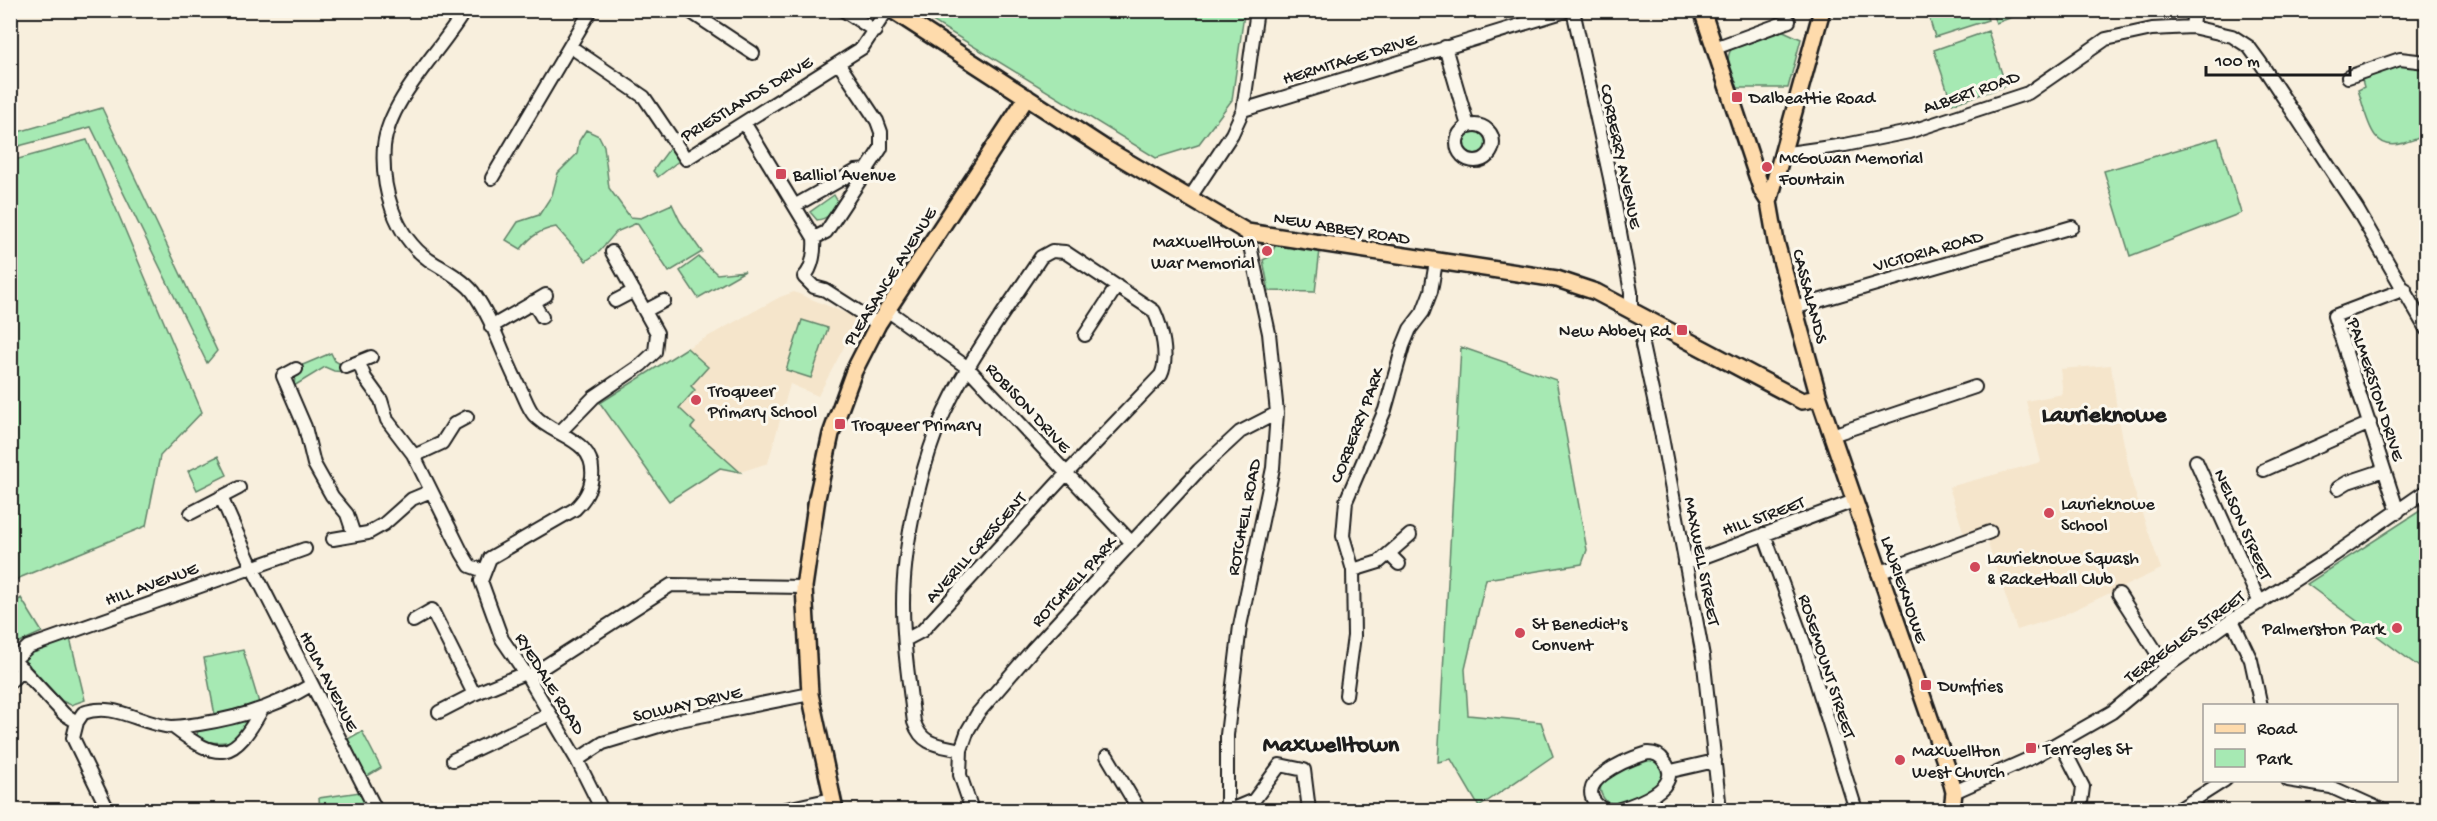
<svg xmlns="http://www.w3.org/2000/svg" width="2437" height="821" viewBox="0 0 2437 821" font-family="'Gochi Hand',sans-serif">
	<rect width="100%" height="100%" fill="#f8efdd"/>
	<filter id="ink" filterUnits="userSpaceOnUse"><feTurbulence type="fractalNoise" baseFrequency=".0167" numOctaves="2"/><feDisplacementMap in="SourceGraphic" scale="12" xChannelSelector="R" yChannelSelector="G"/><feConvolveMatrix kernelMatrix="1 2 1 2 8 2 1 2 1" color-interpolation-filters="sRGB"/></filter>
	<g filter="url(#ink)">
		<!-- built -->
		<path fill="#f5e5cb" d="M794 292 855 317 854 328 818 396 790 384 768 463 740 472 720 468 669 501 600 403 687 348 780 297Z
			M2111 365 2117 410 2133 487 2161 569 2059 617 2017 630 1986 538 1968 546 1949 487 2041 462 2026 401 2063 394 2060 369Z"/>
		<!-- green -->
		<path fill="#a6e9b3" stroke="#618268" stroke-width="1.5" d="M916 11H1240L1244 14 1232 100 1198 145 1156 158Z
			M1927 11H1985L1988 20 1935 37Z
			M1991 11H2029L1996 23Z
			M1779 29 1801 39 1788 88H1737C1733 75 1723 60 1732 48Z
			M1988 31 2006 86 1952 104 1934 50Z
			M2402 65 2419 66 2424 70 2426 134C2421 138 2412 140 2404 143 2370 154 2367 115 2358 90L2364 87 2361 76Z
			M102 108 217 351 207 363 91 127 11 148V134Z
			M1460 143a14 14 0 1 1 28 0a14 14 0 1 1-28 0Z
			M586 130 599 136 604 146 609 188 630 217 641 218 672 204 680 221 702 252 669 272 637 223 616 232 600 251 586 261 556 227C540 230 531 236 521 249L506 240 518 222 539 215 552 195 558 173 577 154 579 141Z
			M2218 138 2241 213 2130 256 2104 171Z
			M87 140 202 412 160 456 146 526 19 578 11 585V161Z
			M670 148 680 160 658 177 653 171Z
			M834 195 838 202C834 212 827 219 817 220L810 212Z
			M1277 243 1320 250 1315 292 1269 291 1263 260 1269 257Z
			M699 257 717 274 745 271 698 298 680 271Z
			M802 320 828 328 811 378 786 370Z
			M1461 347 1556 380 1587 550 1582 564 1486 579 1465 669 1468 715 1541 722 1553 756 1479 807 1451 759 1438 762Z
			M687 348 708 367 691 386 695 390 679 408 695 423 691 428 740 472 720 468 669 501 600 403Z
			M331 353 335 361 344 366 345 372 334 371 325 367 294 386 295 377 300 372 298 367Z
			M218 456 227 475 197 490 188 471Z
			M2426 507V672L2307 584Z
			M21 598 42 632 11 646V606Z
			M70 638 85 700 71 705 62 701 24 660 27 652Z
			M243 650 259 703 215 715 204 658Z
			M250 716 247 726 236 741C224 742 206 746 197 735L198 730Z
			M362 731 381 768 366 777 348 739Z
			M1653 757 1666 773C1655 789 1627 808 1607 802 1582 777 1635 763 1653 757Z
			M360 792 370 810H320L319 798Z"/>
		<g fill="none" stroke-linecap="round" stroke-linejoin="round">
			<!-- minor casing -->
			<g stroke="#1c1c1c" stroke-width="16">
				<path id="minor" d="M465 10C441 51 389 99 384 146 381 188 394 235 429 260 443 269 463 279 473 292 494 321 504 359 521 390 525 398 528 408 534 415 553 437 596 438 592 477 590 491 585 499 575 509L490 558 481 581 502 639 528 677 577 760 602 810
					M688 10 753 53
					M843 10 875 31
					M1573 10 1610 178 1631 292V310
					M2192 27 2194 10
					M571 47 644 97 686 159 862 48 887 10
					M1445 47 1468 126
					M1715 48 1789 21
					M2348 77 2400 59 2426 62
					M1243 110 1569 10
					M745 124 814 238C815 250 813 268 804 277L814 287 825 290 878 324
					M1457 143a18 18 0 1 1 36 0a18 18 0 1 1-36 0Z
					M1781 154 1845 145 1909 132 2028 93 2106 39 2152 29 2192 27 2232 36 2249 47 2260 62 2357 209 2426 329
					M492 178 591 10
					M1189 199 1232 134 1243 110 1257 10
					M796 205 856 171 868 170
					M814 238 826 232 881 148V132L877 121 839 64
					M615 301 634 291
					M533 302 542 317
					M1794 308 2072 227
					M887 310 968 368 1132 543
					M645 311 664 301
					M1650 322 1642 345 1662 437 1703 656 1720 810
					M491 327 546 295
					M1085 335 1117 286
					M359 363 365 378 381 400 387 420 413 454 462 553 470 566 484 571
					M346 367 371 357
					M296 369 283 376 305 427 314 464 332 496 347 514 354 535
					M560 432 594 397 641 365 655 352 657 333 612 252
					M1832 435 1975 387
					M414 456 442 443 454 424 467 417
					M2196 461 2260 603
					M2264 470 2370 423
					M2338 488 2348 482 2384 470
					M221 497 252 567 376 810
					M2398 512 2334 316 2405 289
					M191 513 239 488
					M1764 534 1804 643 1856 810
					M333 539 368 533 384 524 412 499 431 491
					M1390 555 1399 564
					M1685 564 1854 501
					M1353 570 1379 562 1410 535
					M1878 573 1990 532
					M2119 594 2166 667
					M2232 620 2251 660 2261 706
					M413 621 432 610 474 694
					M905 640 922 631 1067 473 1161 375C1169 358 1162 328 1154 311L1065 252 1052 251 1041 257C1005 312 962 367 937 429 918 479 903 551 903 604 903 643 909 683 914 722 922 746 939 745 961 750
					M10 656 64 714 77 722 73 738 108 810
					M14 660 28 647 305 549
					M528 677 671 585 804 587
					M10 682 23 669
					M1346 695 1354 636 1353 570 1343 536 1346 501 1385 410 1403 346 1410 329 1423 312 1431 291 1436 262
					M439 712 474 694 525 673
					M77 722 83 713C114 701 141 725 172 727 181 727 190 725 199 724 239 718 277 706 311 685
					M173 727C220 763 234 760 262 709
					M2060 742 2083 787 2080 810
					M1107 756 1139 810
					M453 760 550 714
					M577 760 603 743 675 721 810 694
					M1671 771 1715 761
					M2288 780 2331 787 2382 810
					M1954 792 2033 757 2112 712 2166 667 2232 620 2334 555 2426 491
					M782 810 832 799
					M972 810 960 775 961 750 968 730 978 713 1033 649 1199 470 1240 432 1277 413
					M1227 810V735L1240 626 1273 468 1277 413 1269 333 1247 232
					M1230 810 1254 800 1280 765 1304 770 1309 810
					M1614 810H1604C1564 784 1628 759 1648 753 1655 753 1660 755 1664 761 1685 787 1637 804 1617 810
					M2178 810 2225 780"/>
			</g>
			<!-- major casing -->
			<g stroke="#1c1c1c" stroke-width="20">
				<path id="major" d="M892 10 1106 149 1247 232 1557 279 1596 292 1802 401 1819 398
					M1702 10 1762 191 1769 202 1776 242 1819 398 1949 773 1954 792 1952 810
					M1769 202 1822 10
					M835 810 810 694 804 587 817 498 831 434 854 371 878 324 1027 97"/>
			</g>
			<!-- minor -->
			<use href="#minor" stroke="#fbf7ec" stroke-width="12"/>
			<!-- major -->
			<use href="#major" stroke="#fedbac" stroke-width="15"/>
		</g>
	</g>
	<!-- markers -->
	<g fill="#d1495b" stroke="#fbf7ec" stroke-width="2">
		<rect x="1731" y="91" width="12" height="12" rx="3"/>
		<circle cx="1767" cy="167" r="6"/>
		<rect x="775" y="168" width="12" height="12" rx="3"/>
		<circle cx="1267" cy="251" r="6"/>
		<rect x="1676" y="324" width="12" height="12" rx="3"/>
		<circle cx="696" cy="400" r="6"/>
		<rect x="834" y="418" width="12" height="12" rx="3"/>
		<circle cx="2049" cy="513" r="6"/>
		<circle cx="1975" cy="567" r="6"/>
		<circle cx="2397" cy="628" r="6"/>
		<circle cx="1520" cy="633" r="6"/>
		<rect x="1920" y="679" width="12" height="12" rx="3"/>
		<rect x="2025" y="742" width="12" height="12" rx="3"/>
		<circle cx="1900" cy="760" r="6"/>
	</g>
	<g text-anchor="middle" stroke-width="6" stroke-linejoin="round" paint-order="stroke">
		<!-- street labels -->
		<g font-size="18" fill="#1c1c1c" stroke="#fbf7ec">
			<text transform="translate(1349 58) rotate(-17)" y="6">HERMITAGE DRIVE</text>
			<text transform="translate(1971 91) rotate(-19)" y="6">ALBERT ROAD</text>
			<text transform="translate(746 98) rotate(-31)" y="6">PRIESTLANDS DRIVE</text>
			<text transform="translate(1622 156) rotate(78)" y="6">CORBERRY AVENUE</text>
			<text transform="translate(1342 227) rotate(9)" y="6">NEW ABBEY ROAD</text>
			<text transform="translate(1928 250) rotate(-16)" y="6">VICTORIA ROAD</text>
			<text transform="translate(889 276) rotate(-58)" y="6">PLEASANCE AVENUE</text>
			<text transform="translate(1811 296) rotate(75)" y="6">CASSALANDS</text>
			<text transform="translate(2377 389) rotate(72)" y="6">PALMERSTON DRIVE</text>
			<text transform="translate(1029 407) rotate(47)" y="6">ROBISON DRIVE</text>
			<text transform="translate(1356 425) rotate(-69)" y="6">CORBERRY PARK</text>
			<text transform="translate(1763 515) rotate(-20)" y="6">HILL STREET</text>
			<text transform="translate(1243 517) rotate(-79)" y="6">ROTCHELL ROAD</text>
			<text transform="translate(2244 524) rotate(66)" y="6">NELSON STREET</text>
			<text transform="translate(975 547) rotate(-48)" y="6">AVERILL CRESCENT</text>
			<text transform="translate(1703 561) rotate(79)" y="6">MAXWELL STREET</text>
			<text transform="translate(1073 581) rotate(-47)" y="6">ROTCHELL PARK</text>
			<text transform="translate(151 583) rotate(-20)" y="6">HILL AVENUE</text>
			<text transform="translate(1905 589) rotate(71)" y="6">LAURIEKNOWE</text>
			<text transform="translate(2184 636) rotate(-36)" y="6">TERREGLES STREET</text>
			<text transform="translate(1828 666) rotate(72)" y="6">ROSEMOUNT STREET</text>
			<text transform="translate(330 681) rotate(63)" y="6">HOLM AVENUE</text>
			<text transform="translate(551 683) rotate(58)" y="6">RYEDALE ROAD</text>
			<text transform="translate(687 703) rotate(-13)" y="6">SOLWAY DRIVE</text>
		</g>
		<!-- poi labels -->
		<g font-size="18" fill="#1c1c1c" stroke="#fbf7ec" text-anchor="start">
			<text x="1749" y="103">Dalbeattie Road</text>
			<text x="1779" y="163">McGowan Memorial<tspan x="1779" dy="21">Fountain</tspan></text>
			<text x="793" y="180">Balliol Avenue</text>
			<text x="1255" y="247" text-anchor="end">Maxwelltown<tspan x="1255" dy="21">War Memorial</tspan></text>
			<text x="1670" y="336" text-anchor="end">New Abbey Rd</text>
			<text x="708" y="396">Troqueer<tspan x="708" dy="21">Primary School</tspan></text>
			<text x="852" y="430">Troqueer Primary</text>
			<text x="2061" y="509">Laurieknowe<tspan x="2061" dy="21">School</tspan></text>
			<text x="1987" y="563">Laurieknowe Squash<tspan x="1987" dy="21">&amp; Racketball Club</tspan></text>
			<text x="1532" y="629">St Benedict's<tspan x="1532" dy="21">Convent</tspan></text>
			<text x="2385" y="634" text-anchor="end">Palmerston Park</text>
			<text x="1938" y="691">Dumfries</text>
			<text x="2043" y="754">Terregles St</text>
			<text x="1912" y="756">Maxwellton<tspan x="1912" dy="21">West Church</tspan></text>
		</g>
		<!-- district labels -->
		<g font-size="24" font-weight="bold" fill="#1c1c1c" stroke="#fbf7ec">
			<text x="2104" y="421">Laurieknowe</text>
			<text x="1331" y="751">Maxwelltown</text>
		</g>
	</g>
	<!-- margin -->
	<rect width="2437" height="821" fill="none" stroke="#fbf7ec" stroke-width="36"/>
	<rect x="18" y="18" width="2401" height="785" fill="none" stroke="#1c1c1c" stroke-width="2" filter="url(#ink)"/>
	<!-- legend -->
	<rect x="2203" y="704" width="195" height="78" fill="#fbf7ec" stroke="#a29f99" stroke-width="1.5"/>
	<rect x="2215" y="724" width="30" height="9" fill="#fedbac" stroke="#a29f99" stroke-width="1.5"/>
	<text x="2257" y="734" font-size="18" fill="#1c1c1c">Road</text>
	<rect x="2215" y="749" width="30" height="18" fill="#a6e9b3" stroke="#a29f99" stroke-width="1.5"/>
	<text x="2257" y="764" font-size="18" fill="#1c1c1c">Park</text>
	<!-- scale -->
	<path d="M2206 66v9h144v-9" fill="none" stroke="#1c1c1c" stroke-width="3"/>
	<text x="2215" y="66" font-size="18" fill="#1c1c1c" stroke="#fbf7ec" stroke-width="4.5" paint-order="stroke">100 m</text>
</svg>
